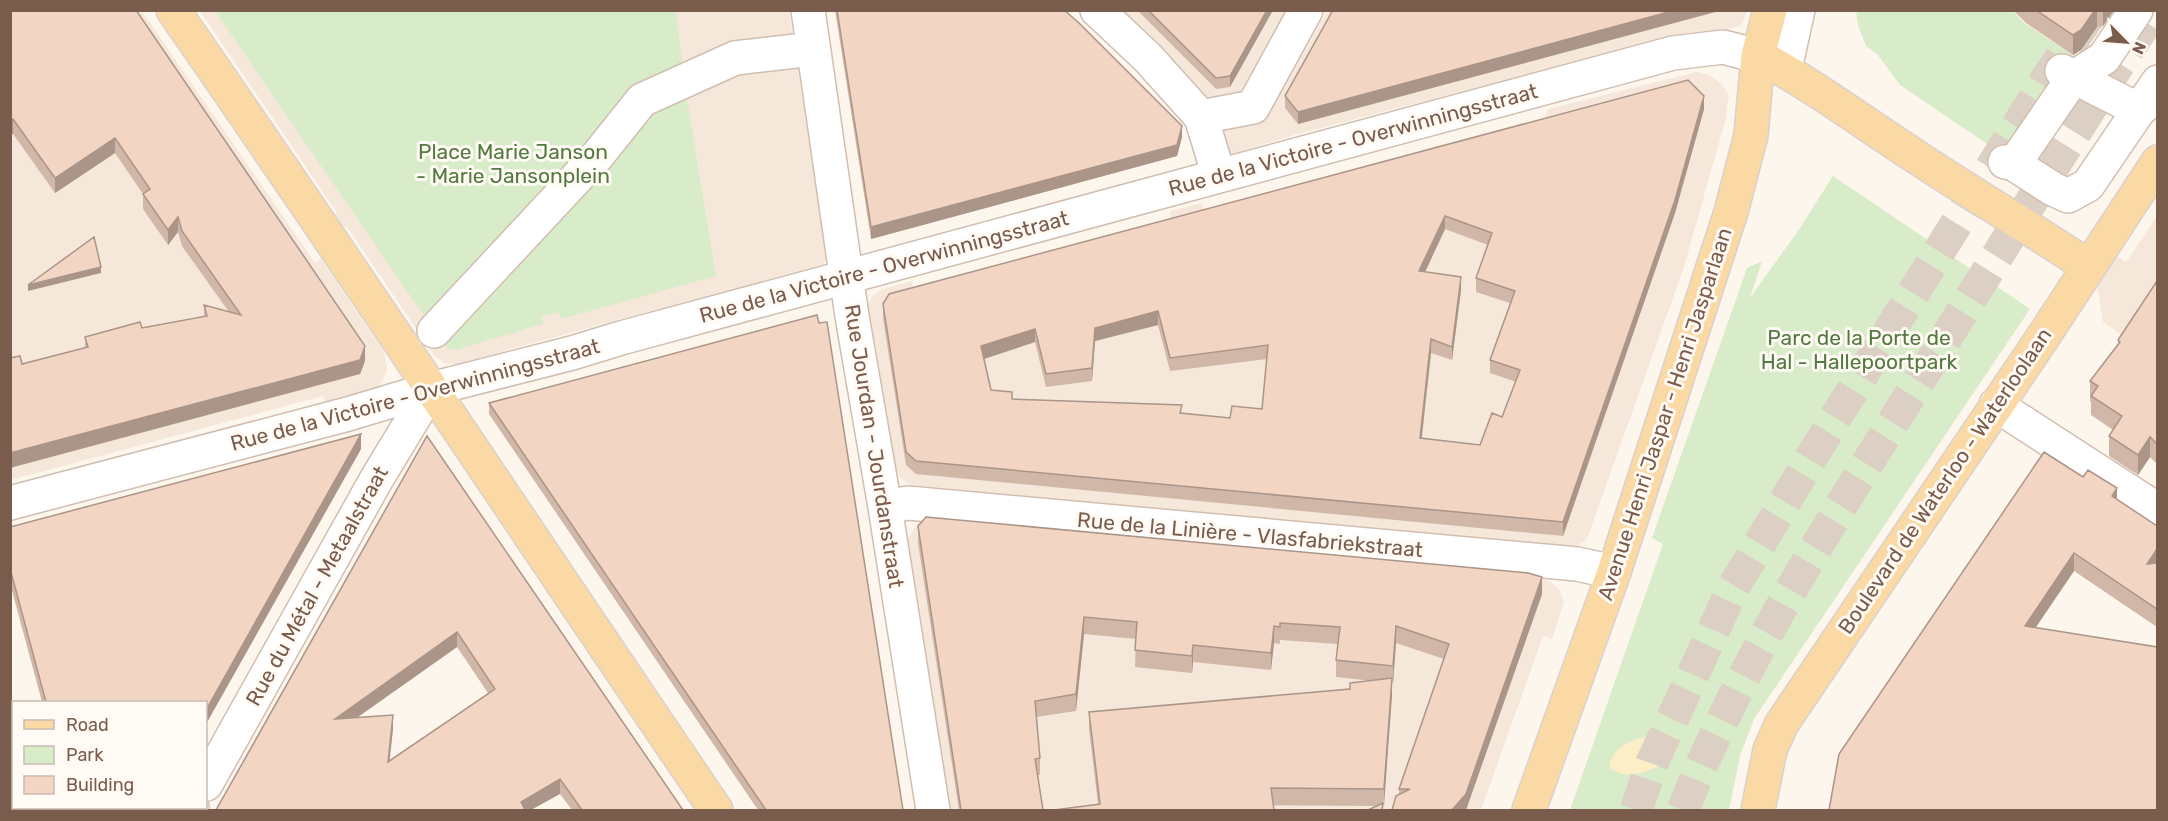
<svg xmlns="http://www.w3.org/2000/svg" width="2168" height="821" viewBox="0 0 2168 821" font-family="Rubik,sans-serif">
	<rect width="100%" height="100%" fill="#fdf6ec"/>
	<!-- residential -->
	<path fill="#f5e8da" d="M11 11H142L315 263 321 259 384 352 387 371 380 385 374 390 325 405 323 396 11 480Z
		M200 11H789L826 253V261L820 265 456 364 444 363 434 355 347 227 336 225 331 217 337 213Z
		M1121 11H1288L1249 98 1214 108Z
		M1327 11H1747L1742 25 1662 48 1659 40 1298 134 1247 149 1248 157 1236 158 1229 155 1213 130 1233 128 1254 117 1274 87 1283 90Z
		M1696 72 1710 75 1720 83 1729 94 1725 122 1683 270 1588 536 1585 541 1576 547 1567 549 914 485 908 484 897 474 894 468 875 341 866 343 864 312 872 296 880 290 911 281 914 288 1171 219 1170 211 1202 203 1204 210 1544 119 1548 109Z
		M2157 216V360L2103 322 2097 285 2117 257 2126 262Z
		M923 522 1543 579 1549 581 1559 589 1564 602 1552 639 1543 636 1481 810H947L906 542 917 524Z"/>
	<!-- green -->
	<path fill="#d8ecc9" d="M215 11H676L684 80 716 276 561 319 559 312 542 316 543 324 456 350 448 349 411 297Z
		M1856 11H2013L2023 22 2073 55 2005 156 1900 85 1877 54 1866 46 1858 25Z
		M1833 176 2030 309 1754 719 1740 756 1729 810H1570L1663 544 1652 538 1747 268 1762 261 1750 298 1800 228Z"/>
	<!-- sand -->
	<path fill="#fcefc7" d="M1661 734 1675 737 1679 745C1674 766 1623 786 1609 766 1614 743 1641 736 1661 734Z"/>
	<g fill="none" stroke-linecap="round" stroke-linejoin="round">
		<!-- highway-tunnel -->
		<path stroke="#dcd0c4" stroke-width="33" stroke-dasharray="33 16" stroke-linecap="butt" d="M1636 810 1652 763 1733 588 1834 420 2048 77 2093 10
			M1683 810C1743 659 1832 519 1919 381 1997 257 2073 133 2154 10"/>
		<!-- minor casing -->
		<g stroke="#d1beb0" stroke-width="36">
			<path id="minor" d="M808 10 852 316 885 507 933 810
				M1097 10 1148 58 1201 117 1219 176
				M1785 69 1798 10
				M2062 71 2139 110 2156 96
				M1201 117 1253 107 1306 10
				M2005 162 2014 164 2073 78 2104 58 2136 10
				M2014 164 2053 189 2068 196 2088 185 2158 82
				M434 331 598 155 642 100 735 58 813 49
				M1996 405 2158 510
				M10 503 348 414 431 389 572 353 621 338 1673 53 1723 47 1758 56
				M885 507 908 503 1577 564 1614 572
				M206 784 376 480 431 389
				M191 810 192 808"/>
		</g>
		<!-- major casing -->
		<g stroke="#dad1cd" stroke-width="36">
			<path id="major" d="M173 10C357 275 535 544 716 810
				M1758 56C1812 84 1861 121 1912 154 1970 193 2031 228 2089 267
				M1529 810 1614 572 1731 212 1751 135 1758 56 1770 10
				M1758 810 1770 750 1781 725 2043 337 2158 162"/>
		</g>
		<!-- minor -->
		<use href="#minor" stroke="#fff" stroke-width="33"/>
		<!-- major -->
		<use href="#major" stroke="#fbd9a5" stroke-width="33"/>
	</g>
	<!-- wall -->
	<path fill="#d1b7a8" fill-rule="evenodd" d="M10 10 365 361 360 374 22 364 85 348V337L204 317V305L229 312 182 246 178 232 168 245 143 209V194L115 153 55 193 13 134Z
		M835 10H1064L1182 137 1177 156 871 239Z
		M1137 10H1273L1230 87 1216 89Z
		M1333 10H1715V12L1298 124 1285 108V96Z
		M2013 10H2114L2103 26 2097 27 2081 50 2073 55 2026 23Z
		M1704 109 1675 213 1563 536 916 474 906 465 883 318V304ZM1445 229 1488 245 1476 278V292L1510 303 1490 360V373L1516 382 1502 417 1480 445 1422 438 1431 353 1452 360 1461 290 1425 272ZM1158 325 1170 371 1267 359 1262 409 1230 418 1012 399 991 390 983 359 1035 342 1046 387 1092 381 1095 341Z
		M2157 281V464L2150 457 2138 475 2109 456V436L2113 430 2091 415V402L2090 401V381L2118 345V340Z
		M489 403 903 810H758L489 414Z
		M427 436 683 810H572L560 794 216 810ZM457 647 488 693 389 760 393 729 358 717Z
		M361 449 206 724V702H42L11 587 10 527Z
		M2117 499 2157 526V627L2074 571 2036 627 1829 810Z
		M918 526 1542 594 1466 810 1399 795V789L1444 659 1396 643 1393 683 1392 682V695L1383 810 1377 806 1098 804 1089 729V712L1350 689 1373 681 1336 677V660L1338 644 1280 640V644L1274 643 1271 670 1193 662 1192 673 1135 667 1136 639 1084 634 1076 711 1036 717 1040 758V775H1038L1043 810H959L918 543Z"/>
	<!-- shaded-wall -->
	<path fill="#aa9588" d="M1267 10H1273L1230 87V76Z
		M1676 10H1715V12L1298 124V112Z
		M2095 10H2097V27L2081 50 2073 55V35Z
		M2103 10H2114L2103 26Z
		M1704 96V109L1675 213 1563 536V522Z
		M13 119V134L10 136V121Z
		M1182 126V137L1177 156 871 239V227Z
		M115 138V153L55 193V178Z
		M1445 216V229L1419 285V271Z
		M178 217V232L168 245V230Z
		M101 267V273L28 291V285Z
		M1461 277V290L1452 360V347Z
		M1158 311V325L1095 341 1092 381V368L1095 328Z
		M1035 329V342L981 360V346Z
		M1431 339V353L1420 451V438Z
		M365 346V361L360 374 10 468V453Z
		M361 434V449L206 724V710Z
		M2150 437V457L2138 475V455Z
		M2117 488V506L2112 496Z
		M2157 549V566L2147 564Z
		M2074 553V571L2025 643V626Z
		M11 572V587L10 589V574Z
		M1542 577V594L1466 810H1452Z
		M1084 617V634L1076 711V694Z
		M1274 626V643L1271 670V653Z
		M1396 626V643L1393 683V666Z
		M457 632V647L335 733V719Z
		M1193 645V662L1192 673V656Z
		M1392 678V695L1384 806V789Z
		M393 715V729L388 776V762Z
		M560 779V794L531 810H521V802Z
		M151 807H159L157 810H149Z"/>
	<!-- building -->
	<path fill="#f3d5c3" stroke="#aa9588" stroke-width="1.5" fill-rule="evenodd" d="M10 10H136L365 346 360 360 10 453V358L20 356 22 364 88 347 85 337 140 322 142 328 207 316 204 305 241 315 182 231 178 217 168 230 143 194 150 189 115 138 55 178 13 119 10 121Z
		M837 10H1064L1079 23 1182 126 1177 145 871 227Z
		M1148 10H1267L1230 76 1216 78Z
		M1333 10H1676L1298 112 1285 96Z
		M2036 10H2095L2081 30 2073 35Z
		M1688 80 1704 96 1675 200 1563 522 916 461 906 452 883 304 889 294ZM1445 216 1492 233 1476 278 1515 291 1490 360 1520 370 1502 417 1492 413 1480 445 1420 438 1431 339 1452 347 1461 277 1419 271ZM1158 311 1170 358 1268 345 1262 409 1232 406 1230 418 1180 413 1182 405 1012 399V392L991 390 981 346 1035 329 1046 374 1092 368 1095 328Z
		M94 237 101 267 28 285Z
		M2157 281V444L2150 437 2138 455 2109 436 2122 416 2091 396 2098 386 2090 381 2120 342 2118 340Z
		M817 315 819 323 827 322 903 810H766L489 403Z
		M361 434 206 710V702H46L11 572 10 574V527Z
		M427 436 683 810H582L560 779 521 802 525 810H216ZM457 632 495 689 388 762 393 715 335 719Z
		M2044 452 2083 477 2088 470 2117 488 2112 496 2157 526V549L2147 564 2157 563V609L2074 553 2025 626 2157 647V810H1829L1839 754Z
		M926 517 1528 573 1542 577 1466 794 1452 810H1392L1396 796 1410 789H1399L1449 644 1396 626 1393 666 1336 660 1340 627 1280 623V627L1274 626 1271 653 1193 645 1192 656 1135 650 1137 622 1084 617 1076 694 1035 701 1040 758 1035 759 1043 810H961L918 526Z
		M1392 678 1384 789 1271 788 1274 810H1054L1100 804 1089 712 1350 689V683Z
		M14 721V807H151L149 810H10V722Z
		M1383 803 1382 810H1368Z"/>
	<g text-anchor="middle" stroke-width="6" stroke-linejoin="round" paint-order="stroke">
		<!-- street labels -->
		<g font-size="21" fill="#7a5c4d" stroke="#fffaf3">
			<text transform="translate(1353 140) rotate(-15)" y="7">Rue de la Victoire - Overwinningsstraat</text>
			<text transform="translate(884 267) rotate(-15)" y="7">Rue de la Victoire - Overwinningsstraat</text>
			<text transform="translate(415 395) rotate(-15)" y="7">Rue de la Victoire - Overwinningsstraat</text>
			<text transform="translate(1665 414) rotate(-72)" y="7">Avenue Henri Jaspar - Henri Jasparlaan</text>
			<text transform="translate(874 446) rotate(81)" y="7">Rue Jourdan - Jourdanstraat</text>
			<text transform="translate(1945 481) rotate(-56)" y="7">Boulevard de Waterloo - Waterloolaan</text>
			<text transform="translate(1250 535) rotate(5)" y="7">Rue de la Linière - Vlasfabriekstraat</text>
			<text transform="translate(317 586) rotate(-61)" y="7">Rue du Métal - Metaalstraat</text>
		</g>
		<!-- park labels -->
		<g font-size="21" fill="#537a41" stroke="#fffaf3">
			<text x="513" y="159">Place Marie Janson<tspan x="513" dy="24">- Marie Jansonplein</tspan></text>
			<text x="1859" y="345">Parc de la Porte de<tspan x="1859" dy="24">Hal - Hallepoortpark</tspan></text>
		</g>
	</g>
	<!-- border -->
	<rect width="2168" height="821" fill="none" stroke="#7a5c4d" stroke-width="24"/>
	<!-- legend -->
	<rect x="12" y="701" width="195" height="108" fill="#fffaf3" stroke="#cabbb1" stroke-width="1.5"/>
	<rect x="24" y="720" width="30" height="9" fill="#fbd9a5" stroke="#cabbb1" stroke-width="1.5"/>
	<text x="66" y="731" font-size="18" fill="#7a5c4d">Road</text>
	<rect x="24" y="746" width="30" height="18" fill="#d8ecc9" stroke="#cabbb1" stroke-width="1.5"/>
	<text x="66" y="761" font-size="18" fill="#7a5c4d">Park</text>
	<rect x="24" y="776" width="30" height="18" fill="#f3d5c3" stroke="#cabbb1" stroke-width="1.5"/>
	<text x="66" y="791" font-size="18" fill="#7a5c4d">Building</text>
	<!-- north arrow -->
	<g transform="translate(2126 42) rotate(115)" stroke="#fffaf3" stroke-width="4.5" paint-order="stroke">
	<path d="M0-4.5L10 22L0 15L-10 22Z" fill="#7a5c4d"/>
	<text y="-9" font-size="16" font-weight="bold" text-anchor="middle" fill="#7a5c4d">N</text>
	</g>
</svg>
